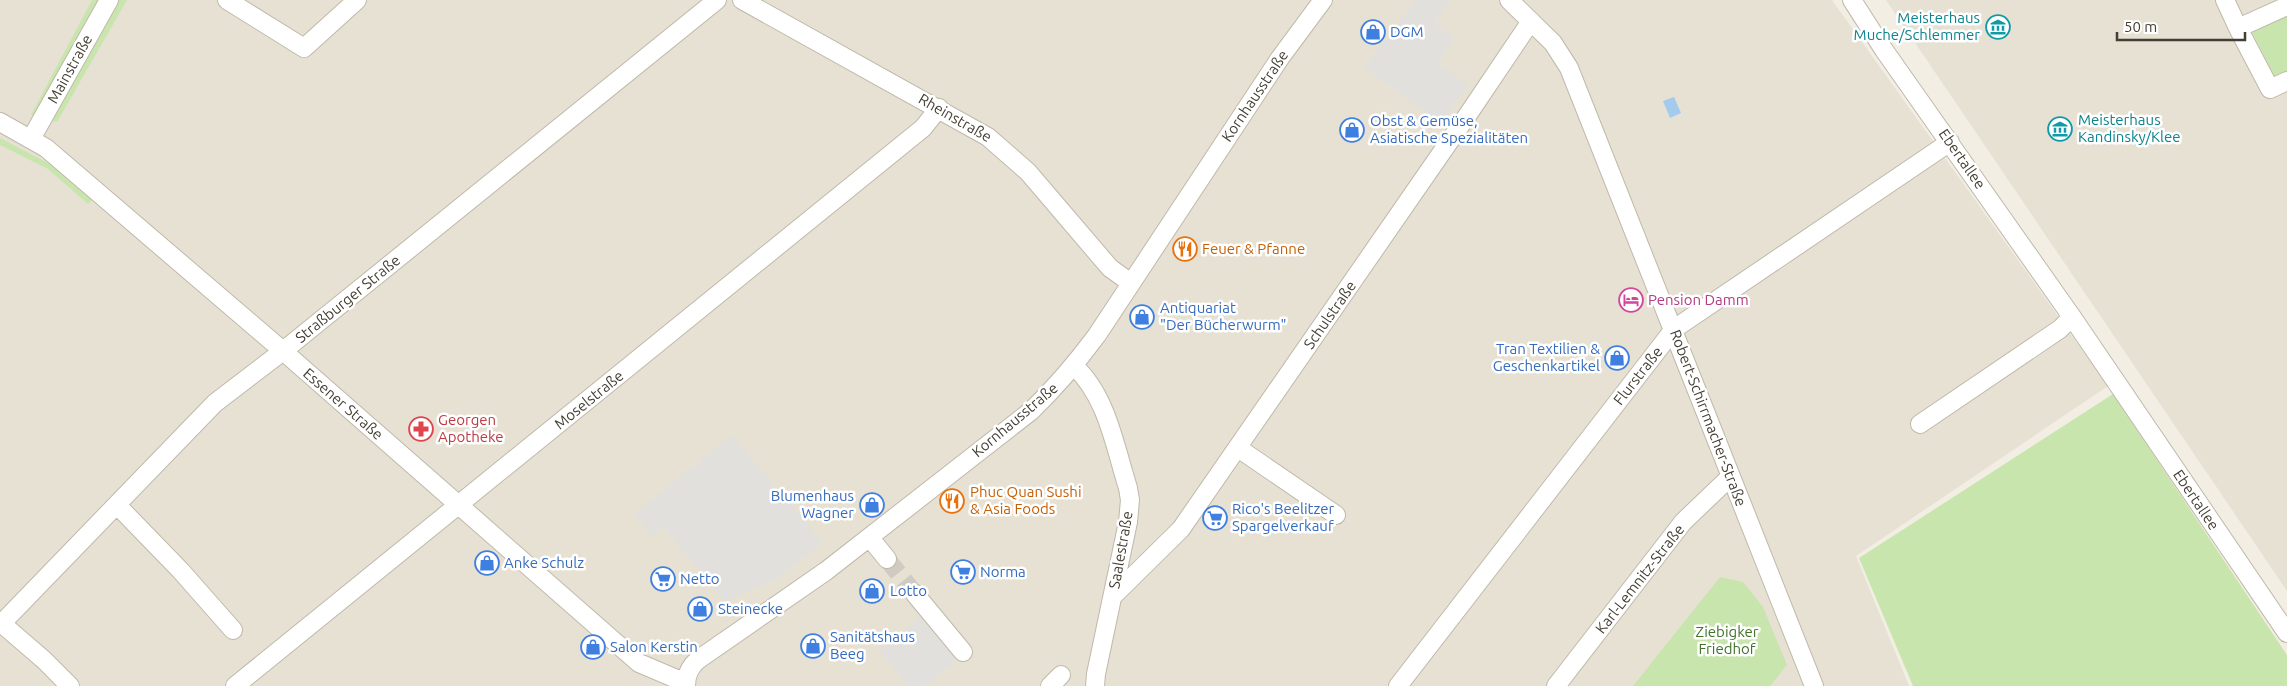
<svg xmlns="http://www.w3.org/2000/svg" width="2287" height="686" viewBox="0 0 2287 686" font-family="Ubuntu,sans-serif">
	<rect width="100%" height="100%" fill="#f2eee4"/>
	<!-- residential -->
	<path fill="#e6e1d3" d="M0 0H1832L2108 386 1856 556 1909 686H0Z
		M1886 0H2287V591Z"/>
	<!-- green -->
	<path fill="#c9e5ae" d="M92 0H127L57 122 31 115Z
		M2287 15V74L2276 79 2252 32Z
		M0 138 50 164 92 200 88 204 48 169 0 145Z
		M2113 394 2287 655V686H1913L1859 558Z
		M1720 577 1743 582 1763 607 1787 665 1770 686H1633Z"/>
	<!-- parking -->
	<path fill="#e2e0dd" d="M1416 0H1451L1435 22 1454 38 1438 64 1468 85 1442 123 1364 68Z
		M732 435 823 543 776 579 724 601 713 588 720 581 714 573 706 579 663 527 651 536 634 514Z
		M924 614 959 658 925 686H908L879 651Z"/>
	<!-- water -->
	<path fill="#a2cbee" d="M1674 97 1681 113 1670 118 1663 101Z"/>
	<g fill="none" stroke-linecap="round" stroke-linejoin="round">
		<!-- minor-tunnel -->
		<path stroke="#cfcbc1" stroke-width="18" stroke-dasharray="18 9" stroke-linecap="butt" d="M887 559 915 594"/>
		<!-- minor casing -->
		<g stroke="#c0b9aa" stroke-width="20">
			<path id="minor" d="M227 0 304 48 357 0
				M742 0 988 137 1028 172 1110 268 1131 283
				M1509 0 1553 43 1569 68C1652 274 1731 480 1814 686
				M1852 0 1884 50 2072 317 2287 633
				M2225 0 2238 28 2287 6
				M2238 28 2270 89 2287 81
				M0 122 46 148 283 351 639 663 686 683
				M31 139 109 0
				M1074 366C1107 396 1115 447 1128 488L1130 500 1128 522 1096 674 1095 686
				M1920 424 2060 329 2072 317
				M1238 448 1336 515
				M117 505 181 571 233 630
				M870 538 887 559
				M915 594 963 652
				M1113 596 1181 529 1469 113 1531 21
				M0 622 44 660 70 686
				M2 623 215 403 283 351 717 0
				M235 686 923 128 939 108
				M686 686C686 674 690 666 699 659L826 571 1031 411C1056 387 1077 362 1097 335L1280 58 1323 0
				M1050 686 1061 675
				M1398 686 1674 329 1950 142
				M1556 686 1683 522 1730 477"/>
		</g>
		<!-- minor -->
		<use href="#minor" stroke="#fff" stroke-width="18"/>
	</g>
	<!-- icons -->
	<defs>
		<g id="museum-ring" transform="scale(1.25)"><circle r="9.5" fill="#fff" stroke="#0f9aa8" stroke-width="1.5"/><path d="M0-6L6-3V-2H-6V-3ZM-5-1h2V3h-2ZM-1-1h2V3h-2ZM3-1h2V3H3ZM-6 4H6V6H-6Z" fill="#0f9aa8"/></g>
		<g id="shop-ring" transform="scale(1.25)"><circle r="9.5" fill="#fff" stroke="#3f7fe0" stroke-width="1.5"/><path d="M-5-2.5h2.3a2.7 3.5 0 0 1 5.4 0H5L5.5 6h-11ZM-1.5-2.5h3a1.5 2.3 0 0 0-3 0Z" fill="#3f7fe0"/></g>
		<g id="restaurant-ring" transform="scale(1.25)"><circle r="9.5" fill="#fff" stroke="#e8710a" stroke-width="1.5"/><path d="M-5-6h1v4h1v-4h1v4h1v-4h1v5L-1.5 .5V6h-2V.5L-5-1ZM5-6V6H3V1.5H1.5Q1.5-4 5-6Z" fill="#e8710a"/></g>
		<g id="hotel-ring" transform="scale(1.25)"><circle r="9.5" fill="#fff" stroke="#d1479c" stroke-width="1.5"/><path d="M-6-4.5h1.5V1H6V5H4.5V3h-9V5H-6ZM-4 0a1.8 1.8 0 1 1 3.6 0ZM.5 0V-2.5h3Q6-2.5 6 0Z" fill="#d1479c"/></g>
		<g id="pharmacy-ring" transform="scale(1.25)"><circle r="9.5" fill="#fff" stroke="#e0444e" stroke-width="1.5"/><path d="M-2-6h4v4h4v4h-4v4h-4v-4h-4v-4h4Z" fill="#e0444e"/></g>
		<g id="supermarket-ring" transform="scale(1.25)"><circle r="9.5" fill="#fff" stroke="#3f7fe0" stroke-width="1.5"/><path d="M-6-5.5h2.5l.6 2H6L4.5 2H-2.5L-4.4-4H-6ZM-1.5 3.2a1.3 1.3 0 1 0 .1 0ZM3 3.2a1.3 1.3 0 1 0 .1 0Z" fill="#3f7fe0"/></g>
	</defs>
	<g fill-rule="evenodd">
		<use href="#museum-ring" x="1998" y="27"/>
		<use href="#shop-ring" x="1373" y="32"/>
		<use href="#museum-ring" x="2060" y="129"/>
		<use href="#shop-ring" x="1352" y="130"/>
		<use href="#restaurant-ring" x="1185" y="249"/>
		<use href="#hotel-ring" x="1631" y="300"/>
		<use href="#shop-ring" x="1142" y="317"/>
		<use href="#shop-ring" x="1617" y="358"/>
		<use href="#pharmacy-ring" x="421" y="429"/>
		<use href="#restaurant-ring" x="952" y="501"/>
		<use href="#shop-ring" x="872" y="505"/>
		<use href="#supermarket-ring" x="1215" y="518"/>
		<use href="#shop-ring" x="487" y="563"/>
		<use href="#supermarket-ring" x="963" y="572"/>
		<use href="#supermarket-ring" x="663" y="579"/>
		<use href="#shop-ring" x="872" y="591"/>
		<use href="#shop-ring" x="700" y="609"/>
		<use href="#shop-ring" x="813" y="646"/>
		<use href="#shop-ring" x="593" y="647"/>
	</g>
	<g text-anchor="middle" stroke-width="5" stroke-linejoin="round" paint-order="stroke">
		<!-- culture labels -->
		<g font-size="15" fill="#0d838f" stroke="#fff" text-anchor="end">
			<text x="1980" y="23">Meisterhaus<tspan x="1980" dy="17">Muche/Schlemmer</tspan></text>
			<text x="2078" y="125" text-anchor="start">Meisterhaus<tspan x="2078" dy="17">Kandinsky/Klee</tspan></text>
		</g>
		<!-- shop labels -->
		<g font-size="15" fill="#366cbe" stroke="#fff" text-anchor="start">
			<text x="1390" y="37">DGM</text>
			<text x="1370" y="126">Obst &amp; Gemüse,<tspan x="1370" dy="17">Asiatische Spezialitäten</tspan></text>
			<text x="1160" y="313">Antiquariat<tspan x="1160" dy="17">"Der Bücherwurm"</tspan></text>
			<text x="1600" y="354" text-anchor="end">Tran Textilien &amp;<tspan x="1600" dy="17">Geschenkartikel</tspan></text>
			<text x="854" y="501" text-anchor="end">Blumenhaus<tspan x="854" dy="17">Wagner</tspan></text>
			<text x="1232" y="514">Rico's Beelitzer<tspan x="1232" dy="17">Spargelverkauf</tspan></text>
			<text x="504" y="568">Anke Schulz</text>
			<text x="980" y="577">Norma</text>
			<text x="680" y="584">Netto</text>
			<text x="890" y="596">Lotto</text>
			<text x="718" y="614">Steinecke</text>
			<text x="830" y="642">Sanitätshaus<tspan x="830" dy="17">Beeg</tspan></text>
			<text x="610" y="652">Salon Kerstin</text>
		</g>
		<!-- street labels -->
		<g font-size="15" fill="#443f34" stroke="#fff">
			<text transform="translate(70 69) rotate(-61)" y="5">Mainstraße</text>
			<text transform="translate(1255 96) rotate(-56)" y="5">Kornhausstraße</text>
			<text transform="translate(955 118) rotate(30)" y="5">Rheinstraße</text>
			<text transform="translate(1962 159) rotate(55)" y="5">Ebertallee</text>
			<text transform="translate(348 299) rotate(-39)" y="5">Straßburger Straße</text>
			<text transform="translate(1330 315) rotate(-55)" y="5">Schulstraße</text>
			<text transform="translate(1638 376) rotate(-52)" y="5">Flurstraße</text>
			<text transform="translate(589 400) rotate(-39)" y="5">Moselstraße</text>
			<text transform="translate(343 404) rotate(41)" y="5">Essener Straße</text>
			<text transform="translate(1708 418) rotate(69)" y="5">Robert-Schirrmacher-Straße</text>
			<text transform="translate(1015 420) rotate(-40)" y="5">Kornhausstraße</text>
			<text transform="translate(2196 500) rotate(56)" y="5">Ebertallee</text>
			<text transform="translate(1121 550) rotate(-80)" y="5">Saalestraße</text>
			<text transform="translate(1640 579) rotate(-52)" y="5">Karl-Lemnitz-Straße</text>
		</g>
		<!-- food labels -->
		<g font-size="15" fill="#c56008" stroke="#fff" text-anchor="start">
			<text x="1202" y="254">Feuer &amp; Pfanne</text>
			<text x="970" y="497">Phuc Quan Sushi<tspan x="970" dy="17">&amp; Asia Foods</tspan></text>
		</g>
		<!-- hotel labels -->
		<g font-size="15" fill="#b23c85" stroke="#fff" text-anchor="start">
			<text x="1648" y="305">Pension Damm</text>
		</g>
		<!-- health labels -->
		<g font-size="15" fill="#be3a42" stroke="#fff" text-anchor="start">
			<text x="438" y="425">Georgen<tspan x="438" dy="17">Apotheke</tspan></text>
		</g>
		<!-- park labels -->
		<g font-size="15" fill="#42732a" stroke="#fff">
			<text x="1727" y="637">Ziebigker<tspan x="1727" dy="17">Friedhof</tspan></text>
		</g>
	</g>
	<!-- scale -->
	<path d="M2117 32v8h128v-8" fill="none" stroke="#443f34" stroke-width="2.5"/>
	<text x="2124" y="32" font-size="15" fill="#443f34" stroke="#ffffff" stroke-width="4" paint-order="stroke">50 m</text>
</svg>
